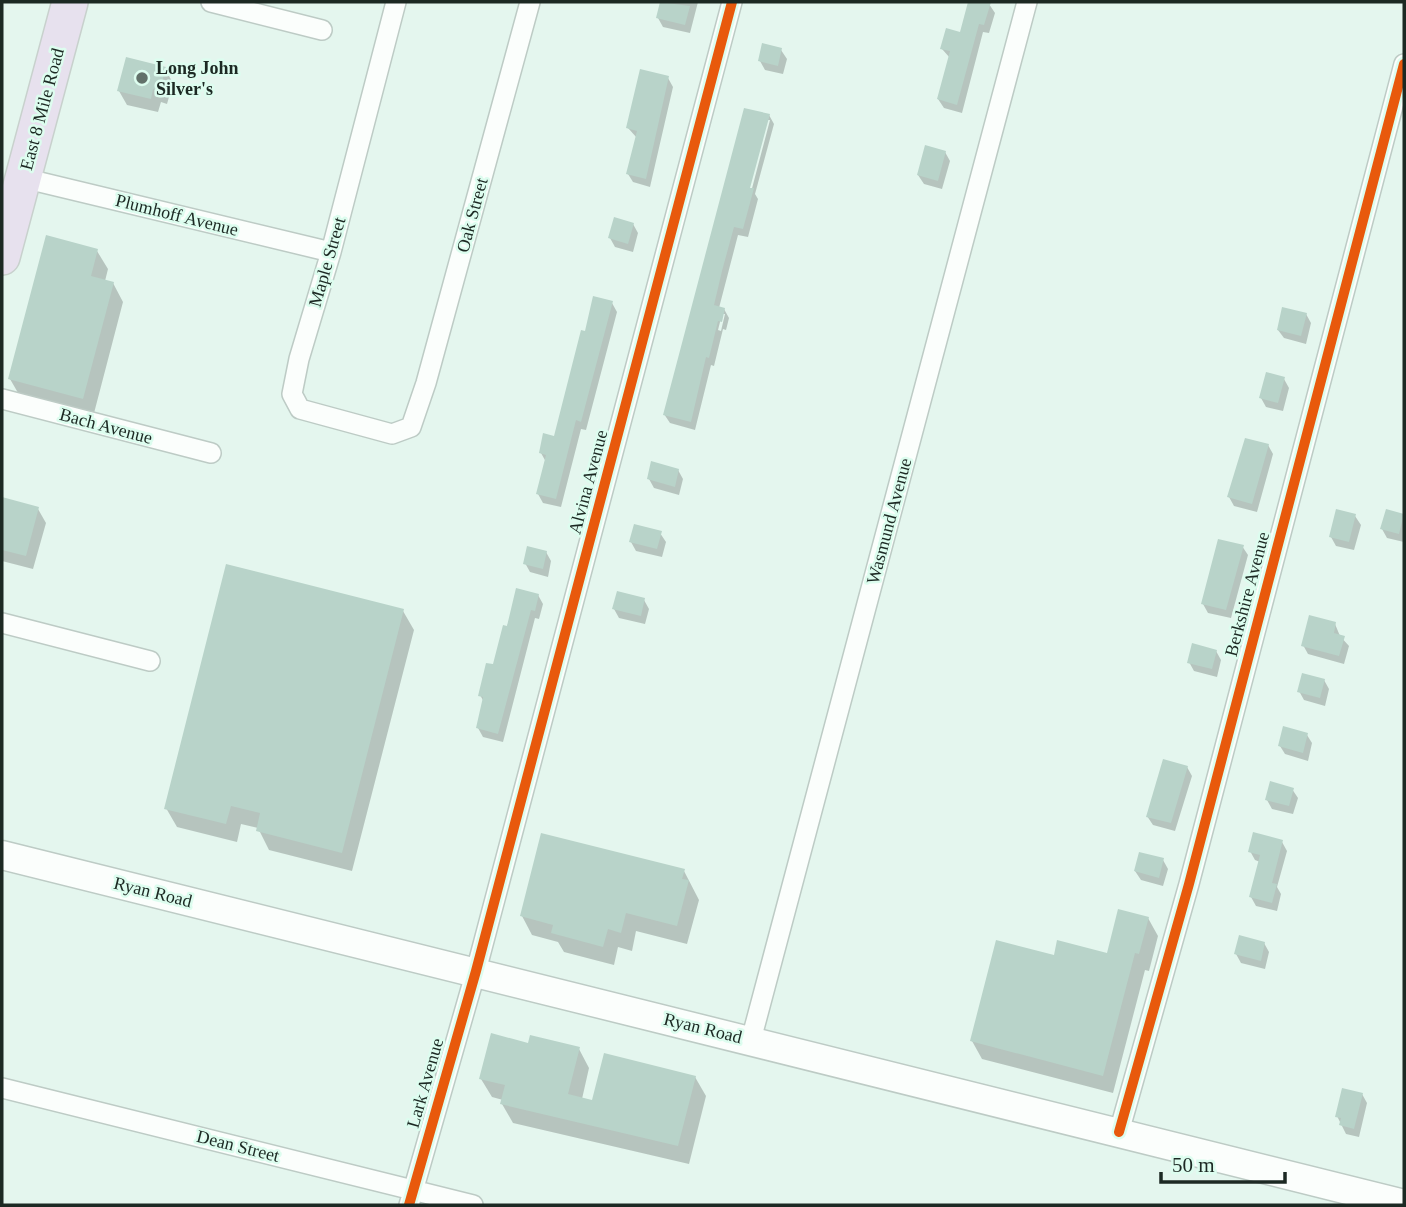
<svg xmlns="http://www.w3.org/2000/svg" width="1406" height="1207" viewBox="0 0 1406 1207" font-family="'Times New Roman',serif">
	<rect width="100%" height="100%" fill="#e4f6ee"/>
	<!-- shadow -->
	<path fill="#0003" fill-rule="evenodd" d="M662 2H698L690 33 663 27 658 18Z
		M970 2 989 4 995 13 989 33 983 32 962 113 944 108 938 99 950 58 942 49 961 34Z
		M781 50 787 59 783 74 765 70 760 61Z
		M165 69 173 83 167 104 161 102 158 112 127 105 119 91Z
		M668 78 673 87 650 187 633 182 628 174 637 138 628 128Z
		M745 110 769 115 774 124 755 194 758 199 748 237 738 235 719 308 724 309 729 318 726 330 723 329 714 366 711 365 695 430 670 423 664 414ZM766 120H770L750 196H747ZM722 314H725L721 331 718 330Z
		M945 152 950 161 942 189 924 184 918 175Z
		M633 224 638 233 633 252 615 247 610 238Z
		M97 251 108 269 105 281 113 283 123 302 93 417 21 398 10 379Z
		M612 303 617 312 586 430 581 429 561 507 543 503 538 494 546 462 541 453 555 438 586 333Z
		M1306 314 1311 323 1306 344 1284 338 1278 330Z
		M1284 379 1289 388 1283 411 1266 407 1261 398Z
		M1268 445 1273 454 1257 512 1234 506 1229 497Z
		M678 470 683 479 679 495 654 488 649 479Z
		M2 499 38 509 46 523 33 569 2 561Z
		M1355 516 1361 525 1354 550 1336 546 1331 537Z
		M1403 516 1404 542 1387 538 1382 529Z
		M660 533 666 542 662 557 636 551 631 542Z
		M1242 546 1248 555 1231 618 1208 613 1203 604Z
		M546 552 551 561 548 577 530 572 525 563Z
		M518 590 538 595 543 604 539 619 535 618 503 742 483 737 478 728 484 702 480 695 495 667Z
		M644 600 649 609 645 624 619 618 614 609Z
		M403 611 414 630 352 871 269 850 258 828 241 824 237 842 177 827 166 808Z
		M1335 624 1340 636 1349 646 1344 664 1308 654 1303 645Z
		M1216 651 1221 660 1217 677 1194 671 1189 662Z
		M1324 680 1329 689 1325 706 1304 700 1299 691Z
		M1307 735 1312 743 1308 761 1285 754 1280 746Z
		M1187 767 1192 776 1175 831 1153 825 1147 816Z
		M1292 789 1298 798 1293 814 1272 809 1267 800Z
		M1282 842 1287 851 1277 887 1281 894 1277 911 1256 906 1251 897 1260 862 1255 860 1250 851Z
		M1163 860 1168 869 1163 886 1141 880 1135 871Z
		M684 871 699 900 687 944 636 931 632 951 618 947 614 965 564 952 558 942 532 935 522 916Z
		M1148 918 1158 936 1149 971 1145 970 1113 1093 982 1059 972 1041 1108 955Z
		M1264 943 1269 952 1265 969 1241 963 1236 954Z
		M530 1045 579 1049 589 1068 582 1099 594 1102 695 1077 706 1096 689 1164 513 1123 502 1104 503 1100 492 1097 481 1079Z
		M1362 1094 1367 1103 1359 1137 1346 1134 1337 1116Z"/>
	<!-- building -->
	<path fill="#b8d3c9" d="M660 2 690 6 685 25 656 18Z
		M968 2H991L984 25 979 24 957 105 937 99 950 51 940 49 946 28 960 32Z
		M762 43 782 48 778 66 758 61Z
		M126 57 166 67 160 91 153 89 151 99 117 91Z
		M640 69 669 76 646 179 626 174 637 131 626 128Z
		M744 108 770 114 750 188H754L743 229 734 227 722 271 714 305 725 308 722 322 718 321 709 358 706 357 691 422 663 415Z
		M925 145 946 151 938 181 917 175Z
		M614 217 634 223 628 244 608 238Z
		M46 235 98 249 91 276 114 282 83 399 8 379Z
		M593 296 613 301 581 422 576 420 556 499 536 494 546 455 539 453 543 433 554 436 581 330 585 331Z
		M1282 307 1307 313 1301 336 1277 330Z
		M1266 372 1285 377 1278 403 1259 398Z
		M1245 438 1269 444 1252 504 1227 497Z
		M651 461 679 469 675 487 647 479Z
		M2 497 39 507 26 556 2 550Z
		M1336 509 1356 514 1349 542 1329 537Z
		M1386 509 1404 514 1399 534 1380 529Z
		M634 524 662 531 657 549 629 542Z
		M1218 539 1244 545 1226 610 1201 604Z
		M527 546 547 551 543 569 523 564Z
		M226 564 404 609 342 853 256 831 260 813 231 806 226 824 164 809Z
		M516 588 539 594 535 611 531 610 498 734 476 728 483 697 478 696 486 663 493 664 503 625 507 626Z
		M617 591 645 598 641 616 612 609Z
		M1309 615 1336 622 1334 633 1345 636 1339 656 1301 646Z
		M1192 643 1217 650 1212 669 1187 663Z
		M1302 673 1325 679 1320 698 1297 692Z
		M1283 726 1308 733 1303 753 1278 746Z
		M1163 759 1188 766 1171 823 1146 817Z
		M1270 781 1294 788 1289 806 1265 800Z
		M1253 832 1283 840 1272 883 1277 884 1272 903 1249 897 1260 855 1248 852Z
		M541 833 685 869 682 879 689 880 677 926 626 913 621 933 608 929 603 947 551 933 553 925 520 916Z
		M1139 852 1164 858 1159 878 1134 871Z
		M1118 909 1149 917 1139 954 1135 953 1103 1076 970 1041 996 940 1054 955 1057 940 1107 953Z
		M1239 935 1265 942 1261 961 1234 954Z
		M491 1033 528 1043 530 1035 580 1047 568 1094 592 1100 604 1053 696 1076 678 1146 500 1104 505 1085 479 1079Z
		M1342 1088 1363 1093 1354 1129 1339 1125 1341 1118 1335 1117Z"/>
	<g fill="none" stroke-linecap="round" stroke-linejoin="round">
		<!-- street casing -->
		<g stroke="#bdcbc5" stroke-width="22">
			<path id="street" d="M211 2 322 30
				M396 2 331 252 299 359 292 394 300 409 392 434 411 427 426 383 530 2
				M23 178 331 252
				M2 399 211 453
				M2 623 150 661
				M751 1040 1027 2
				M2 1088 473 1205
				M1119 1132 1189 884 1404 64
				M409 1205 476 971 732 2"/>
		</g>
		<!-- secondary casing -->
		<g stroke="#bdcbc5" stroke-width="31">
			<path id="secondary" d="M2 855 1404 1204"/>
		</g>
		<!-- highway casing -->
		<g stroke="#c8d1cd" stroke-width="38">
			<path id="highway" d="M2 257 70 2"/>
		</g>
		<!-- street -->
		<use href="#street" stroke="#fbfefc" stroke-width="19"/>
		<!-- secondary -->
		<use href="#secondary" stroke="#fbfefc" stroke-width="28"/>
		<!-- highway -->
		<use href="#highway" stroke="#e7e1ee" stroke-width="35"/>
		<!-- cycleway casing -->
		<g stroke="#ddfdef" stroke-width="15">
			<path id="cycleway" d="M1119 1132 1189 884 1404 64
				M409 1205 476 971 732 2"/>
		</g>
		<!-- cycleway -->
		<use href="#cycleway" stroke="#e8590c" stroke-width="10"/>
	</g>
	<!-- markers -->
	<circle fill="#62716a" stroke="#ddfdef" stroke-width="2.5" cx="142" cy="78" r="7"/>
	<g text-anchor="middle" stroke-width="5" stroke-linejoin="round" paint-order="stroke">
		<!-- poi labels -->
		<g font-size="18" font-weight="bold" fill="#1c2923" stroke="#ddfdef" text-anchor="start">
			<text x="156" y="74">Long John<tspan x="156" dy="21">Silver's</tspan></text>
		</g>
		<!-- street labels -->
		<g font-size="18" fill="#1c2923" stroke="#ddfdef">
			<text transform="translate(42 109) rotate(-75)" y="6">East 8 Mile Road</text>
			<text transform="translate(177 215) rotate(14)" y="6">Plumhoff Avenue</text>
			<text transform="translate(472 215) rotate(-75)" y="6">Oak Street</text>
			<text transform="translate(327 262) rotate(-74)" y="6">Maple Street</text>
			<text transform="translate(106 426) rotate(15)" y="6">Bach Avenue</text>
			<text transform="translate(588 482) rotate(-75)" y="6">Alvina Avenue</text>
			<text transform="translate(889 521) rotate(-75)" y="6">Wasmund Avenue</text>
			<text transform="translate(1247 594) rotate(-75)" y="6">Berkshire Avenue</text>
			<text transform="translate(153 892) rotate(14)" y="6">Ryan Road</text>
			<text transform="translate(703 1028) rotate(14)" y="6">Ryan Road</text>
			<text transform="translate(425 1083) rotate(-74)" y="6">Lark Avenue</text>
			<text transform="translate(238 1146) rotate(14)" y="6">Dean Street</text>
		</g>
	</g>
	<!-- border -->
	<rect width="1406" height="1207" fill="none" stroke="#1c2923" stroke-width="7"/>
	<!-- scale -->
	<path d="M1161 1172v10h124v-10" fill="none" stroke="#1c2923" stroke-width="3.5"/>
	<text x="1172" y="1172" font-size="21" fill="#1c2923" stroke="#ddfdef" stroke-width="5" paint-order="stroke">50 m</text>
</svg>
